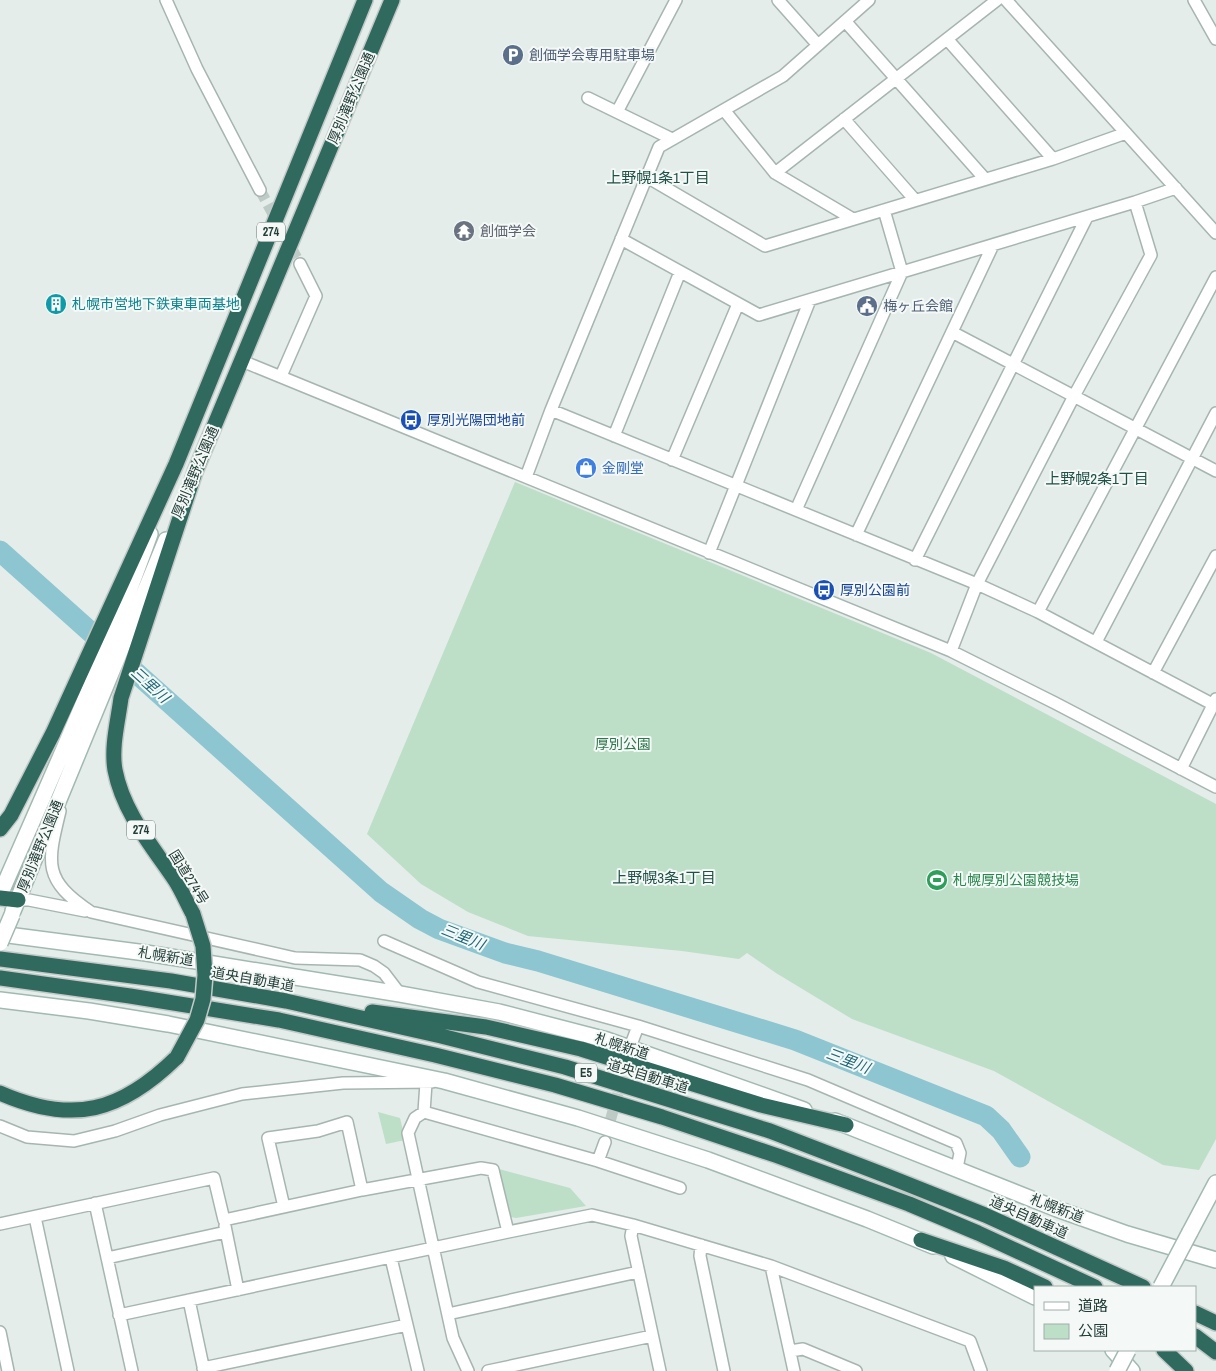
<svg xmlns="http://www.w3.org/2000/svg" width="1216" height="1371" viewBox="0 0 1216 1371" font-family="'Archivo Narrow','Noto Sans JP',sans-serif">
	<rect width="100%" height="100%" fill="#e4ede9"/>
	<!-- park -->
	<path fill="#bddec7" d="M515 482 931 653 1216 804V1139L1199 1170 1163 1165 994 1071 852 1019 776 973 747 953 739 959 682 951 528 936 468 912 421 884 367 834Z
		M378 1112 400 1118 405 1140 386 1144Z
		M499 1169 570 1188 586 1206 516 1218 511 1217Z"/>
	<g fill="none" stroke-linecap="round" stroke-linejoin="round">
		<!-- river -->
		<path stroke="#8dc5d0" stroke-width="21" d="M0 551 381 892 420 919 439 929 505 953 538 961 795 1040 986 1116 1001 1130 1020 1157"/>
		<!-- street-tunnel -->
		<path stroke="#becac6" stroke-width="11" stroke-dasharray="11 5.5" stroke-linecap="butt" d="M260 190 300 264
			M606 1136 628 1057"/>
		<!-- street casing -->
		<g stroke="#a7b5b0" stroke-width="14">
			<path id="street" d="M166 0 197 69 260 190
				M778 0 818 45
				M1006 0 1216 233
				M1194 0 1216 39
				M845 21 985 179
				M947 39 1053 159
				M588 98 672 139
				M724 110 775 173 853 219
				M617 112 676 0
				M844 119 915 200
				M775 173 997 0
				M647 177 765 246 1053 159 1126 133
				M621 239 759 315 1135 202 1176 188
				M952 332 1216 471
				M242 361 951 651 1055 703 1216 787
				M281 376 316 296 300 264
				M551 410 977 584 1038 612 1216 706
				M614 436 680 272
				M672 460 738 304
				M526 477 551 410 659 147 783 76 869 0
				M796 510 902 272 884 210
				M856 535 993 245
				M709 553 810 300
				M915 560 1087 217
				M1038 612 1216 277
				M1096 642 1216 413
				M951 651 977 584 1074 396 1151 255 1135 202
				M1153 673 1216 556
				M1181 769 1216 699
				M60 811C47 864 43 880 91 912L295 958 360 960 374 966 384 973 400 994
				M18 900H29L85 911
				M384 941 478 982 638 1026
				M632 1042 638 1026 808 1080 956 1143 960 1153 957 1168
				M426 1083 424 1112 415 1118 408 1133 453 1338 468 1371
				M424 1112 598 1161 680 1188
				M0 1126 27 1137 74 1141 115 1131 160 1115 242 1094 343 1083 432 1082
				M598 1161 605 1142
				M95 1203 132 1371
				M284 1207 268 1138 318 1131 347 1122 362 1190
				M35 1217 68 1371
				M0 1224 214 1178 224 1220 362 1190 481 1168 493 1170 508 1232
				M633 1225 631 1236 660 1371
				M225 1226 238 1290
				M701 1245 700 1256 724 1371
				M107 1258 226 1232
				M391 1258 418 1371
				M771 1266 970 1341 981 1371
				M189 1300 204 1371
				M448 1314 638 1272
				M119 1315 508 1232 592 1215 633 1225 771 1266 794 1371
				M0 1332 8 1371
				M790 1351 803 1349 856 1371
				M203 1368 407 1325
				M488 1371 652 1336"/>
		</g>
		<!-- secondary casing -->
		<g stroke="#a2b9b1" stroke-width="18">
			<path id="secondary" d="M0 895C52 776 106 657 150 534
				M13 911 166 540
				M0 934 146 953 400 994 499 1012 607 1040 804 1110
				M0 1000 89 1011 168 1024 444 1081 578 1118 708 1160 867 1219 933 1246
				M835 1121 1057 1209 1127 1234 1216 1260
				M1190 1232 1216 1183
				M953 1256 1035 1297
				M1113 1350 1132 1371"/>
		</g>
		<!-- highway casing -->
		<g stroke="#c2c9c7" stroke-width="18">
			<path id="highway" d="M0 829 11 815 53 733 176 464 365 0
				M0 898 18 900
				M193 914C187 903 182 891 175 880 152 846 123 812 115 770 111 747 118 721 121 698L195 472 392 0
				M0 959 171 981 286 1001 441 1036 565 1067 770 1131 887 1176 985 1215 1143 1287
				M0 978 130 996 279 1020 435 1055 555 1085 662 1117 778 1156 909 1204 978 1233 1095 1287
				M372 1012 486 1027 581 1049 761 1105 846 1125
				M0 1093C73 1125 121 1112 177 1057
				M921 1240 1004 1268 1045 1287
				M1195 1313 1216 1323
				M1195 1336 1216 1352
				M1164 1350 1186 1371"/>
		</g>
		<!-- street -->
		<use href="#street" stroke="#fff" stroke-width="11"/>
		<!-- secondary -->
		<use href="#secondary" stroke="#fff" stroke-width="15"/>
		<!-- highway -->
		<use href="#highway" stroke="#306a5f" stroke-width="15"/>
		<!-- secondary-bridge casing -->
		<g stroke="#a2b9b1" stroke-width="18" stroke-linecap="butt">
			<path id="secondary-bridge" d="M0 943 12 915
				M1161 1287 1190 1232
				M1117 1371 1128 1350"/>
		</g>
		<!-- highway-bridge casing -->
		<g stroke="#c2c9c7" stroke-width="18" stroke-linecap="butt">
			<path id="highway-bridge" d="M177 1057 197 1020 203 999 205 975 203 946 193 914"/>
		</g>
		<!-- secondary-bridge -->
		<use href="#secondary-bridge" stroke="#fff" stroke-width="15"/>
		<!-- highway-bridge -->
		<use href="#highway-bridge" stroke="#306a5f" stroke-width="15"/>
	</g>
	<!-- icons -->
	<defs>
		<g id="parking-disc" transform="scale(1.125)"><circle r="9.5" fill="#5c6f8a" stroke="#f4f9f7"/><path d="M-3.5-5.5H1a3.5 3.5 0 0 1 0 7H-1V5.5H-3.5ZM-1-3.4V-.6H.8a1.4 1.4 0 0 0 0-2.8Z" fill="#fff"/></g>
		<g id="temple-disc" transform="scale(1.125)"><circle r="9.5" fill="#6b7280" stroke="#f4f9f7"/><path d="M0-6L5-2H3V0L6.5 2.5H4V6H1.5V3h-3V6H-4V2.5H-6.5L-3 0V-2H-5Z" fill="#fff"/></g>
		<g id="building-disc" transform="scale(1.125)"><circle r="9.5" fill="#0f9aa8" stroke="#f4f9f7"/><path d="M-4-6H4V6H1V3H-1V6H-4ZM-2.5-4.3h1.7v1.8h-1.7ZM.8-4.3h1.7v1.8H.8ZM-2.5-1h1.7V.8h-1.7ZM.8-1h1.7V.8H.8Z" fill="#fff"/></g>
		<g id="civic-disc" transform="scale(1.125)"><circle r="9.5" fill="#5c6f8a" stroke="#f4f9f7"/><path d="M-.6-6.5H3V-4.5H.6V-3L4-1V1h2V6H-6V1h2V-1L-.6-3ZM-1.2 2.5V6h2.4V2.5Z" fill="#fff"/></g>
		<g id="bus-disc" transform="scale(1.125)"><circle r="9.5" fill="#1a4fb4" stroke="#f4f9f7"/><path d="M-5-6H5V4H4V6H2V4H-2V6H-4V4H-5ZM-3.5-4V0h7V-4ZM-3.5 1.2v1.5H-2V1.2ZM2 1.2v1.5H3.5V1.2Z" fill="#fff"/></g>
		<g id="shop-disc" transform="scale(1.125)"><circle r="9.5" fill="#3f7fe0" stroke="#f4f9f7"/><path d="M-5-2.5h2.3a2.7 3.5 0 0 1 5.4 0H5L5.5 6h-11ZM-1.5-2.5h3a1.5 2.3 0 0 0-3 0Z" fill="#fff"/></g>
		<g id="stadium-disc" transform="scale(1.125)"><circle r="9.5" fill="#2e9e5b" stroke="#f4f9f7"/><path d="M0-5a6.5 5 0 1 0 0 10a6.5 5 0 1 0 0-10ZM-3.5-1.8h7v3.6h-7Z" fill="#fff"/></g>
	</defs>
	<g fill-rule="evenodd">
		<use href="#parking-disc" x="513" y="55"/>
		<use href="#temple-disc" x="464" y="231"/>
		<use href="#building-disc" x="56" y="304"/>
		<use href="#civic-disc" x="867" y="306"/>
		<use href="#bus-disc" x="411" y="420"/>
		<use href="#shop-disc" x="586" y="468"/>
		<use href="#bus-disc" x="824" y="590"/>
		<use href="#stadium-disc" x="937" y="880"/>
	</g>
	<g text-anchor="middle" stroke-width="4" stroke-linejoin="round" paint-order="stroke">
		<!-- shield labels -->
		<g fill="#f4f9f7" stroke="#627671" stroke-width="1">
			<rect x="257" y="222.5" width="28" height="19" rx="4"/>
			<rect x="127" y="820.5" width="28" height="19" rx="4"/>
			<rect x="575" y="1063.5" width="22" height="19" rx="4"/>
		</g>
		<g font-size="12" font-weight="bold" fill="#243e38">
			<text x="271" y="236">274</text>
			<text x="141" y="834">274</text>
			<text x="586" y="1077">E5</text>
		</g>
		<!-- service labels -->
		<g font-size="14" fill="#4e5e75" stroke="#f4f9f7" text-anchor="start">
			<text x="529" y="60">創価学会専用駐車場</text>
			<text x="883" y="311">梅ヶ丘会館</text>
		</g>
		<!-- street labels -->
		<g font-size="14" fill="#243e38" stroke="#f4f9f7">
			<text transform="translate(351 98) rotate(-67)" y="5">厚別滝野公園通</text>
			<text transform="translate(195 472) rotate(-67)" y="5">厚別滝野公園通</text>
			<text transform="translate(40 846) rotate(-68)" y="5">厚別滝野公園通</text>
			<text transform="translate(189 877) rotate(58)" y="5">国道274号</text>
			<text transform="translate(166 956) rotate(9)" y="5">札幌新道</text>
			<text transform="translate(253 979) rotate(10)" y="5">道央自動車道</text>
			<text transform="translate(622 1046) rotate(18)" y="5">札幌新道</text>
			<text transform="translate(648 1076) rotate(17)" y="5">道央自動車道</text>
			<text transform="translate(1057 1208) rotate(21)" y="5">札幌新道</text>
			<text transform="translate(1029 1217) rotate(24)" y="5">道央自動車道</text>
		</g>
		<!-- worship labels -->
		<g font-size="14" fill="#5b616d" stroke="#f4f9f7" text-anchor="start">
			<text x="480" y="236">創価学会</text>
		</g>
		<!-- culture labels -->
		<g font-size="14" fill="#0d838f" stroke="#f4f9f7" text-anchor="start">
			<text x="72" y="309">札幌市営地下鉄東車両基地</text>
		</g>
		<!-- transit labels -->
		<g font-size="14" fill="#164399" stroke="#f4f9f7" text-anchor="start">
			<text x="427" y="425">厚別光陽団地前</text>
			<text x="840" y="595">厚別公園前</text>
		</g>
		<!-- shop labels -->
		<g font-size="14" fill="#366cbe" stroke="#f4f9f7" text-anchor="start">
			<text x="602" y="473">金剛堂</text>
		</g>
		<!-- park labels -->
		<g font-size="14" fill="#2e754b" stroke="#f4f9f7">
			<text x="623" y="749">厚別公園</text>
		</g>
		<!-- leisure labels -->
		<g font-size="14" fill="#27864d" stroke="#f4f9f7" text-anchor="start">
			<text x="953" y="885">札幌厚別公園競技場</text>
		</g>
		<!-- neighbourhood labels -->
		<g font-size="15" fill="#205046" stroke="#f4f9f7">
			<text x="658" y="183">上野幌1条1丁目</text>
			<text x="1097" y="484">上野幌2条1丁目</text>
			<text x="664" y="883">上野幌3条1丁目</text>
		</g>
		<!-- water labels -->
		<g font-size="15" font-style="italic" fill="#1e6879" stroke="#f4f9f7">
			<text transform="translate(150 685) rotate(42)" y="5">三里川</text>
			<text transform="translate(463 937) rotate(22)" y="5">三里川</text>
			<text transform="translate(848 1061) rotate(21)" y="5">三里川</text>
		</g>
	</g>
	<!-- legend -->
	<rect x="1034" y="1286" width="162" height="65" fill="#f4f9f7" stroke="#a1aeab"/>
	<rect x="1044" y="1302" width="25" height="8" fill="#ffffff" stroke="#a1aeab"/>
	<text x="1078" y="1311" font-size="15" fill="#243e38">道路</text>
	<rect x="1044" y="1324" width="25" height="15" fill="#bddec7" stroke="#a1aeab"/>
	<text x="1078" y="1336" font-size="15" fill="#243e38">公園</text>
</svg>
